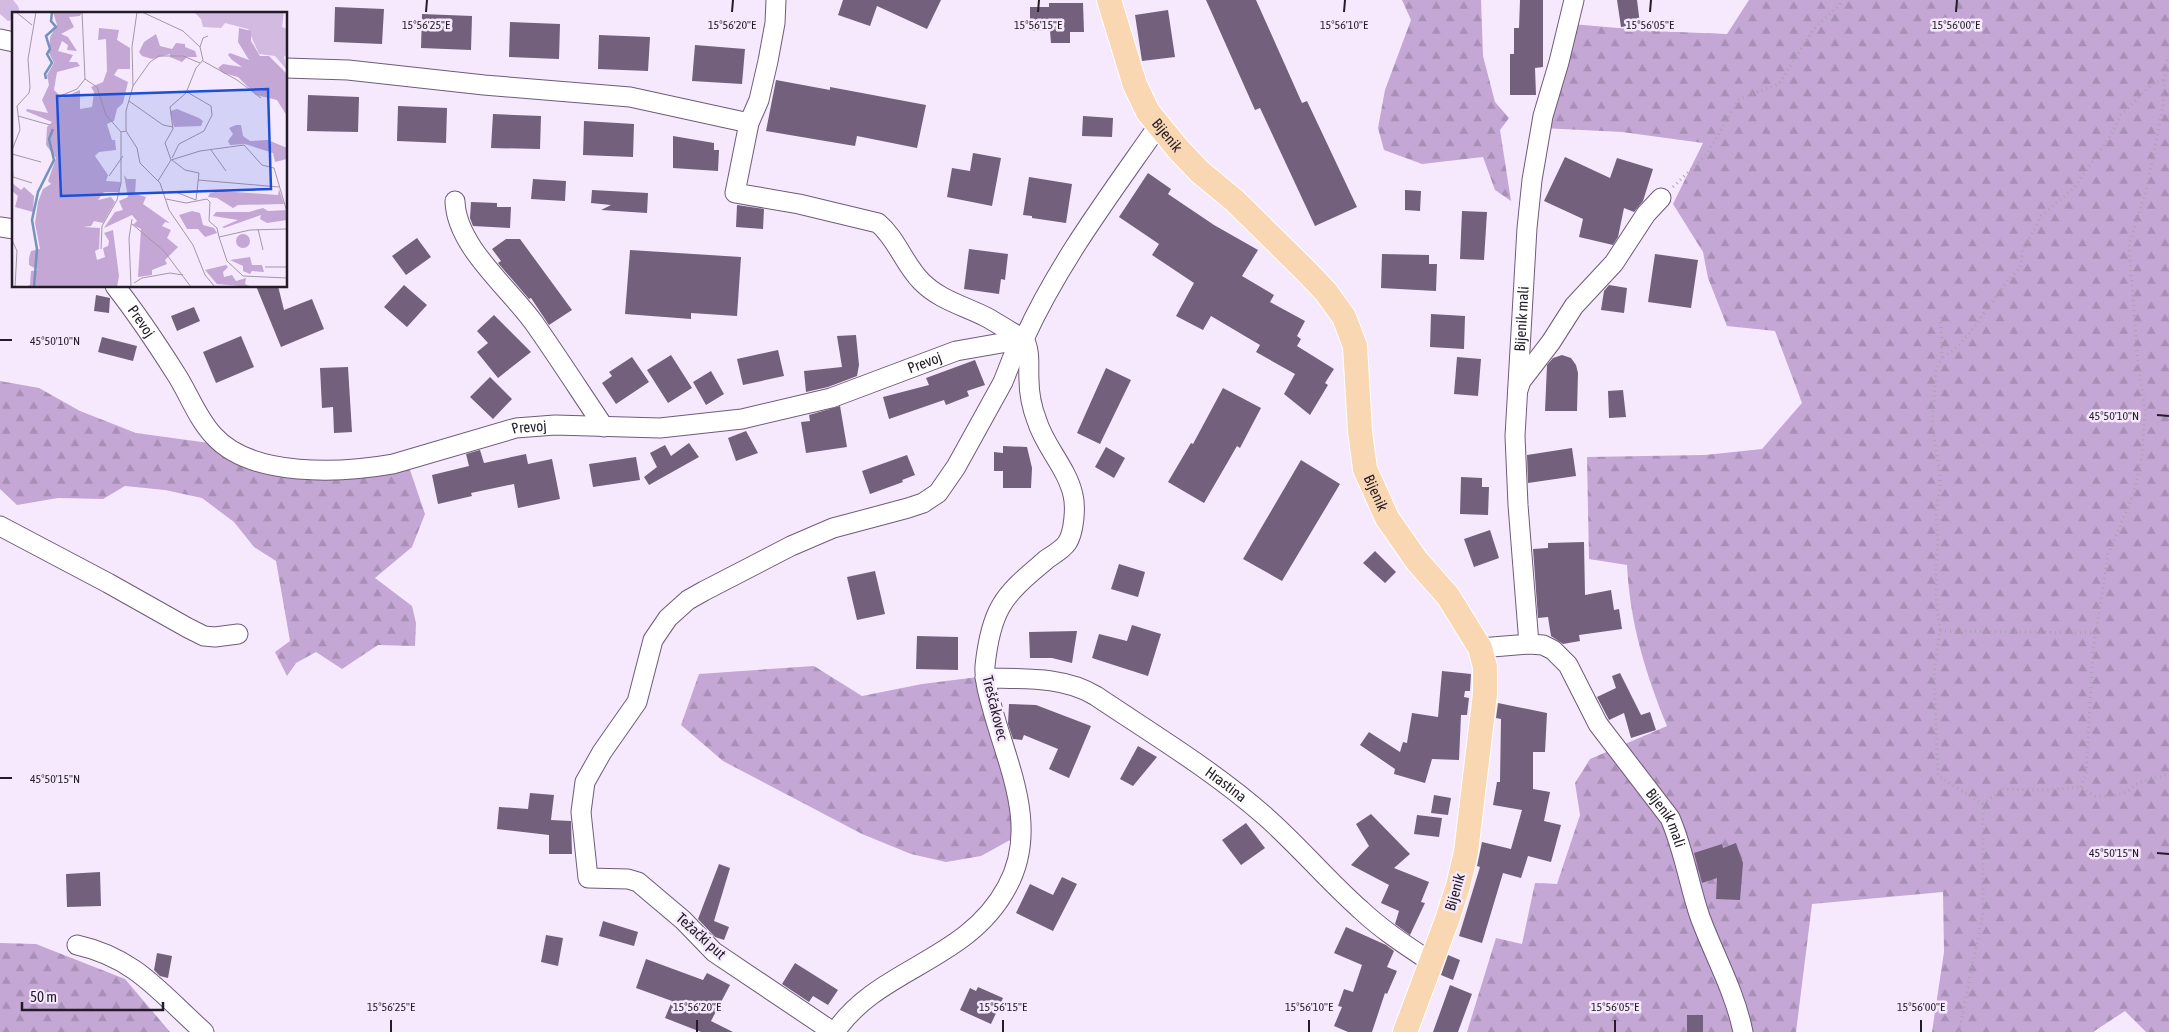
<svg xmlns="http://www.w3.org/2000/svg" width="2169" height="1032" viewBox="0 0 2169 1032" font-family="'Asap Condensed',sans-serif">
	<defs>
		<pattern id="forest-firs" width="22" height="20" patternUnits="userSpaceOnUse" patternTransform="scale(1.25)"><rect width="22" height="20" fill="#c4a7d4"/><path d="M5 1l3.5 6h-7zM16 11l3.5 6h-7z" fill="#a88fb6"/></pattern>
	</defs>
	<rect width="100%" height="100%" fill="#f6e9fd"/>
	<!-- green -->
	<path fill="#d3bae1" d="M0 0H13L18 6 20 13 14 14V20L8 21 0 14Z"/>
	<!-- forest -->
	<path fill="url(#forest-firs)" d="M1402 0H1481L1483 56 1495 102 1509 118 1500 130 1511 201 1495 190 1483 157 1422 164 1384 150 1378 128 1385 90 1411 20Z
		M1749 0H2169V1032H2146L2125 1011 2093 1032H1932L1944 952 1943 892 1812 904 1796 1032H1467L1496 938 1522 944 1535 883 1557 884 1580 815 1575 783 1590 759 1667 726C1645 672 1630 623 1627 565L1589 559 1587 457 1705 455 1762 449 1802 403 1775 331 1727 326 1708 278 1703 252 1673 204 1703 143 1622 132 1542 128 1572 24 1652 31 1727 34Z
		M0 381 39 388 80 411 136 433 209 443 252 469 409 467 425 514 412 547 375 578 412 606 416 623 415 646 378 645 342 669 316 652 296 663 287 676 275 652 290 641 276 561 254 547 234 522 202 498 165 490 125 486 103 499 58 498 17 505 0 489Z
		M814 666 862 696 922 684 978 677 1016 817 1010 840 981 856 946 862 911 854 862 834 723 761 681 725 699 674Z
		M0 943 36 944 125 979 170 1032H0Z"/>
	<!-- building -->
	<path fill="#72607c" d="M843 0H941L927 29 877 6 870 26 838 15Z
		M1206 0H1256L1302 103 1307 101 1357 207 1315 226 1260 108 1255 110Z
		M1520 0H1543V67L1535 68 1536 95H1510V54H1514V28H1519Z
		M1617 0H1637L1640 24 1621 27Z
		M1049 3H1083L1084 32H1070V43H1051L1050 31H1030V7H1049Z
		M335 7 384 9 382 44 334 42Z
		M1168 10 1175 57 1142 61 1135 15Z
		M422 14 472 16 471 50 421 48Z
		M510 22 560 24 559 59 509 57Z
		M599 35 650 37 648 71 598 69Z
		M695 45 745 49 742 84 692 81Z
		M776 80 830 90V87L926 105 917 148 857 136 855 146 766 131Z
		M308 95 359 97 358 132 307 131Z
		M398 106 447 108 446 143 397 141Z
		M493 114 541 116 540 149 491 148Z
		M1083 116 1113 118 1112 137 1082 136Z
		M584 121 634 124 633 157 583 155Z
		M673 136 714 143V150H719L718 171 673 168Z
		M973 153 1001 158 992 206 947 197 952 168 970 171Z
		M1565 157 1610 178 1617 158 1653 169 1643 201 1634 212 1624 208 1618 237 1613 245 1579 237 1583 219 1544 201Z
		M1148 173 1171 189 1168 194 1214 225 1258 250 1242 276 1274 295 1270 302 1305 321 1297 336 1301 339 1297 346 1334 369 1325 383 1328 385 1310 415 1284 394 1295 374 1256 352 1260 345 1211 316 1203 330 1176 316 1194 283 1152 255 1159 244 1119 217Z
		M1029 177 1072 184 1066 223 1032 218V216L1023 215Z
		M533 179 566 181 565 201 531 199Z
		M592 190 648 193 647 213 601 210 611 205 591 203Z
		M1405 190 1421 191 1420 211 1405 210Z
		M471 202 497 203V207H511L510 228 473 226 470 218Z
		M737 205 764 209 763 229 736 227Z
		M1462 211 1487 212 1484 260 1460 259Z
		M417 238 431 257 406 275 392 256Z
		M506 239H520L572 310 549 325 531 298 529 299 498 263 501 261 492 249Z
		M969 249 1008 254 1005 280 1001 279 999 294 964 289Z
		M630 250 741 257 737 316 691 313V319L625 314Z
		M1382 254 1429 255V264H1437L1436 291 1381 288Z
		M1655 254 1698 260 1691 308 1648 302Z
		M404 285 427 305 407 327 384 307Z
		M1609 285 1627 288 1624 313 1601 310 1604 291Z
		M256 286H278L284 310 312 299 324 329 281 347Z
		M96 295 110 298 109 313 94 311Z
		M194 307 200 321 177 331 171 316Z
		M1431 314 1465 316 1464 349 1430 347Z
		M494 315 531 352 498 378 477 352 488 343 477 331Z
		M856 335 859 365 857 376 828 387 806 392 804 371 842 367 837 336Z
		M241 336 254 367 216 383 203 352Z
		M102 337 137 346 133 361 98 352Z
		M778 350 784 376 743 385 737 359Z
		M671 355 692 388 668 403 647 370Z
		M1562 355 1571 358 1576 365 1578 373 1577 411H1545L1547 365 1553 358Z
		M632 357 649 382 616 404 602 383 612 376 609 372Z
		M1457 357 1481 359 1478 396 1454 394Z
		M975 360 985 385 967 391 969 396 946 405 944 400 889 419 883 397 929 385 926 378Z
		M348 367 352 432 334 433 333 407 322 408 320 368Z
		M1106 368 1131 380 1100 444 1077 433Z
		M711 371 724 394 706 405 693 382Z
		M490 377 512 399 493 419 470 397Z
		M1223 388 1261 408 1240 448 1237 446 1204 503 1168 482 1191 443 1193 444Z
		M1623 390 1626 417 1609 418 1608 391Z
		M840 406 847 447 806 453 801 422 810 421 809 415Z
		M746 431 758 453 736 461 728 438Z
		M689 443 699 457 649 485 644 477 657 467 650 453 665 445 671 456Z
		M1003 446 1027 447 1032 468 1031 488H1003V471H994V452L1003 453Z
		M1106 447 1125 458 1114 478 1095 467Z
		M1572 448 1576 476 1528 483 1527 455Z
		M480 450 484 463 526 454 528 464 552 459 560 499 518 508 514 484 471 493 472 496 438 504 432 475 469 466 466 454Z
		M907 455 915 475 902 480 903 482 870 494 862 471Z
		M636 457 640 480 593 487 589 464Z
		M1301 460 1340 484 1282 581 1243 559Z
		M1461 477 1482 478V487H1489L1488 515 1460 514Z
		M1490 530 1499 558 1474 567 1464 539Z
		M1584 542 1585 595 1611 590 1614 610 1619 609 1622 629 1579 635 1580 641 1563 644 1551 636 1548 617 1538 618 1533 549 1548 548V543Z
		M1375 551 1396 572 1385 583 1363 563Z
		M1119 564 1145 572 1138 597 1111 589Z
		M875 571 885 614 857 620 847 577Z
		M1132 625 1161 634 1148 676 1092 658 1099 634 1127 641Z
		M1077 631 1072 663 1052 658H1030L1029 632Z
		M917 636 958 637V670L916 669Z
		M1442 671 1471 674 1470 691H1465L1464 697 1469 698 1467 715H1461L1459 760 1432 759 1425 783 1394 774 1395 769 1360 745 1369 732 1400 752 1403 742 1407 743 1412 713 1438 717Z
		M1620 673 1641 715 1650 712 1656 730 1631 738 1624 713 1609 720 1608 718 1597 697 1616 688 1612 676Z
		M1498 703 1547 713 1545 752H1533V789L1550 792 1544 821 1561 825 1551 862 1528 856 1521 878 1503 873 1482 943 1459 936 1480 867 1477 866 1482 842 1511 849 1522 810 1493 805 1497 782H1500L1501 719 1496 718Z
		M1009 704 1036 705 1091 726 1069 778 1049 769 1058 749 1024 735 1022 740 1013 739 1008 724Z
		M1138 746 1157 757 1133 786 1120 779Z
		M530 793 554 795 551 820 571 821 572 854H549V835L497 829 499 807 528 809Z
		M1434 795 1451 798 1448 815 1431 813Z
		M1371 814 1410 854 1394 868 1429 882 1421 902 1425 903 1410 935 1395 924 1399 911 1381 903 1389 885 1351 865 1369 846 1356 824Z
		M1417 815 1442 818 1439 837 1414 834Z
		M1246 823 1265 848 1241 865 1222 840Z
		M1736 843 1743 863 1740 900 1716 899 1717 878 1702 883 1694 853 1722 844 1723 848Z
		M719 864 730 868 714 921 729 927 724 940 715 937 698 919Z
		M100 872 101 906 67 907 66 874Z
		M1062 877 1077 884 1053 931 1016 913 1030 884 1053 895Z
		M603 921 638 932 634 946 599 936Z
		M1346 927 1386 945 1394 951 1387 967 1397 971 1387 994 1385 993 1372 1032H1348L1334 1026 1342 1007 1338 1006 1344 989 1353 992 1362 965 1334 953Z
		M546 935 563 938 558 966 541 962Z
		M157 953 172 956 168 978 160 976 154 970Z
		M1448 955 1460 960 1453 980 1441 975Z
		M646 959 703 980 707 973 730 985 711 1021 733 1032H701L665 1018 672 1001 636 988Z
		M795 963 838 990 828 1005 813 996 809 1002 782 984Z
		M1450 985 1472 994 1458 1032H1433Z
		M978 987 1003 998 991 1024 960 1010 970 988 976 991Z
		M1687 1015H1703V1032H1687Z"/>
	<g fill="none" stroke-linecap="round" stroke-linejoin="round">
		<!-- minor casing -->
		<g stroke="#6e5b78" stroke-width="21">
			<g id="minor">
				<path d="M776 0 775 23 768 61 759 100 749 123 735 193 799 204 878 223C897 239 904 264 921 281 939 300 965 306 988 318 1000 325 1012 333 1024 339"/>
				<path d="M0 39 14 42"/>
				<path d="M286 68 348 70 484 85 630 97 749 123"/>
				<path d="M455 201C456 246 509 288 534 323 558 357 581 393 604 427"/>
				<path d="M0 227 14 229"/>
				<path id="s1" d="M115 286C137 314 157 344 176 374 189 394 197 418 214 436 252 478 342 473 393 464L516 428 555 425 660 428 742 419 831 398 956 351 1024 339C1059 262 1110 195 1158 126"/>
				<path d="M1518 390 1521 381 1551 342 1574 306 1614 263 1646 214 1661 198"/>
				<path d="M0 526 108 583 188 628 204 636 215 637 238 634"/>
				<path id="s2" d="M1529 644 1543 645 1553 650 1568 665 1598 724 1670 818C1684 850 1689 885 1700 917 1714 955 1735 992 1743 1032"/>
				<path id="s3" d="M1480 648 1529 644 1518 505 1515 436 1527 228 1532 180 1543 116 1559 62 1574 0"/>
				<path id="s4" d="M985 678C1022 679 1064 676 1096 696 1154 735 1214 771 1266 817 1299 846 1328 881 1361 910 1382 930 1407 946 1431 962"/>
				<path d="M77 945C136 958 161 994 204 1032"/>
				<path d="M833 1032 714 952 683 920 638 882 628 879 588 878 581 812 585 782 602 752 637 702 653 640 668 618 688 600 704 591 791 546 833 528 908 508 923 503 938 493 956 467 1003 382 1014 354 1024 339"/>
				<path d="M835 1032C879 967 967 962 1007 887 1039 829 1009 769 993 711 989 696 984 681 985 666 987 647 991 623 1001 606 1012 587 1031 573 1047 559 1053 555 1063 549 1067 543 1074 533 1076 507 1073 495 1067 468 1045 447 1037 421 1032 408 1029 393 1029 380 1028 366 1031 352 1024 339"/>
			</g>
		</g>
		<!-- major casing -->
		<g stroke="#fff" stroke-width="26">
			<g id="major">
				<path id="s5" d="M1109 0 1135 85 1148 112 1179 150 1200 172 1234 200 1306 271 1326 292 1344 317 1355 346 1360 431 1365 469 1387 518 1417 561 1448 596 1480 648 1485 667V694L1466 852 1458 886 1447 920 1405 1032"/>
			</g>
		</g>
		<!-- path -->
		<path stroke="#ada2b3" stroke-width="3" stroke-dasharray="1 4" stroke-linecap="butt" d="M1673 187 1707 154 1739 99 1779 84 1813 30 1840 4V0
			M1941 317 1942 357 1936 370 1932 425 1940 474V489L1936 509 1938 543 1936 567 1937 608 1940 631 1934 671 1938 776 1983 804
			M1943 357 1954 350 1969 334 2009 279 2020 268 2023 251 2041 216 2074 188 2109 138 2121 115 2152 84 2165 80
			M1940 631 2096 633
			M2081 787 2086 773 2093 651 2108 554 2134 493 2142 455 2145 410 2138 363 2129 245 2146 191 2163 107 2166 62 2169 56
			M1959 1032 1983 913V804L2002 789 2045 790 2081 787 2095 796H2112L2127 792 2136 784 2152 778 2169 774"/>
		<!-- minor -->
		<use href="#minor" stroke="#fff" stroke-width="19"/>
		<!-- major -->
		<use href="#major" stroke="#f9d7b3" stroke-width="24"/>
	</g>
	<!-- ticks -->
	<path fill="none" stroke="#231c27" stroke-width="2" d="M426 12 427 0M732 12 733 0M1038 12 1039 0M1344 12 1345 0M1650 12 1651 0M1956 12 1957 0M0 340H12M2157 415 2169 416M0 778H12M2157 853 2169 854M391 1032V1020M697 1032V1020M1003 1032V1020M1309 1032V1020M1615 1032V1020M1921 1032V1020"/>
	<g text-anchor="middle" stroke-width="5" stroke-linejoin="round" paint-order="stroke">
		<!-- street labels -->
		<g font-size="15" fill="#231c27" stroke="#f6e9fd">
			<text dy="5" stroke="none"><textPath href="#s5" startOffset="149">Bijenik</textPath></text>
			<text dy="5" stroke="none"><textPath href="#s3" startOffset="375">Bijenik mali</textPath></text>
			<text dy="5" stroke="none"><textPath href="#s1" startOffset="44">Prevoj</textPath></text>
			<text dy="5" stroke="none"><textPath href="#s1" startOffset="914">Prevoj</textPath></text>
			<text dy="5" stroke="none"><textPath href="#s1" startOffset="509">Prevoj</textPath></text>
			<text dy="5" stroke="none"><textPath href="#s5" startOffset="584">Bijenik</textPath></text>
			<text transform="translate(995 708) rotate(76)" y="5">Treščakovec</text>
			<text dy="5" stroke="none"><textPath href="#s4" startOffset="271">Hrastina</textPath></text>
			<text dy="5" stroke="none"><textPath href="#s2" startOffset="229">Bijenik mali</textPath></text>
			<text transform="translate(1455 892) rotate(-74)" y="5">Bijenik</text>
			<text transform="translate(701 936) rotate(42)" y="5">Težački put</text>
		</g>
	</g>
	<!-- overview -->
	<g transform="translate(12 12)">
		<rect width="275" height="275" fill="#f6e9fd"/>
		<path d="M182 0H272L270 15 275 17V42L272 45 275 58 263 44 247 42 236 17 213 11 209 16 191 15 189 7Z" fill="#d3bae1"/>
		<path d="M41 0H70L68 4 57 5 62 15 49 22 56 25 65 39 55 38 56 33 50 29 46 39 61 43 57 50H65L68 54 45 60 42 78 50 86 68 78V97L80 95 82 80 79 75 91 70 95 59 94 27 86 28 87 16 107 18 105 28 118 36V57H106L102 63 116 70 111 91 105 97 102 109 95 112 100 128H103L104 138 87 140 83 144 96 163 94 169 109 170 107 180H92L86 188 99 185 103 190 91 211 82 209 79 214 71 215 88 216 87 237 83 239 85 248 93 245 91 236 96 234 97 229 92 221 101 218 107 264 105 275H14L18 273 19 259 26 258 17 253V246L19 239 28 237 23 211 26 190 31 177 39 172 36 169 44 146 34 133 35 115 40 110 14 99 15 97 36 101 30 88 37 73 35 63 42 51 37 41 38 25 45 13ZM227 16 239 19V29L248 44H257L275 62V104L265 88 244 83 226 65 211 61 206 56 211 52 230 55 220 48 216 43 218 41 237 48 226 30ZM144 22 148 34 160 37 164 31 173 32V35L183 39 185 45H175L170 50 158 45V42L140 47 130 44 127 40 132 30ZM165 97 187 106 191 109 189 114 162 115 158 99ZM224 113H229L231 124 238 129 256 128 275 136V147L263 150 261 141 258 140 233 132 218 133 216 129 221 122 217 116ZM112 163 115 167H124L123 182 134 185 131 192 158 211 153 210 150 214 159 218 155 226 166 235 153 248 155 252 140 258V263L126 265 129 217 121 213 125 209 120 203 92 216 103 200 111 198 107 189 116 185ZM0 171 9 178 12 175 22 184 21 200 3 195 6 184 0 179ZM267 177 272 192 226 193 221 196 205 186 196 185 198 181 209 179 266 183ZM251 196 256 199 275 198V208L255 211 248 207 249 203 212 216 210 215 226 208 201 204 204 200H237ZM180 199 188 201 191 213 202 216 205 221 193 225 186 217H175L167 203ZM224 229a7 7 0 1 1 14 0a7 7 0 1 1-14 0ZM238 245 240 253H250L252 260 240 259 238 262 231 259V254L218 248ZM214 253 216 255 211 260 212 265 220 263 224 269 234 266 233 272 240 275 205 272 193 258Z" fill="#c4a7d4"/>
		<path fill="none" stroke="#7492bc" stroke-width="2.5" d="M34 67 33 62 40 51 35 42 38 37 34 24 44 15 39 9 40 0M22 275 25 237 20 208 26 180 42 148 37 127 41 117"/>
		<path fill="none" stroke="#a297a7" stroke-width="1" d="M4 0 20 13M70 0 73 67M125 0 120 35 121 74 114 99V119L125 136 128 151 148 171 157 198 181 233 193 263 203 275M130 0 171 19 188 35 191 26 196 24M191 49 225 68 249 86M73 67 85 75 94 103 109 120M121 74 138 50 147 44H171L188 51M48 84 65 77 73 67M117 89 151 113 161 115M6 104 38 113M0 138 8 118 5 94 17 81 18 75 16 47 24 0M199 138 214 159M0 142 29 150M0 145 1 165 20 171M160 146 167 132 192 119 200 103 199 94 175 80M159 148 153 131 161 117 158 95 174 81 184 56 191 48 188 35M160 148 173 158 187 161 184 188 166 181M97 164 111 144M186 168 267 175M146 169 159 148 188 139 232 133 250 153 262 156 275 200M154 187 174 191 195 187 198 190 197 209 205 216 207 225 238 218 275 217M120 212 152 239 179 275M246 217 251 238M207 225 215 249 231 264 275 266M0 228 5 239 3 275M89 237 90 214 105 188 109 171V120L114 119M253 255H275M122 271 130 266 158 261 171 263M119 275 117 226 120 207"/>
		<path fill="#1d4ed8" fill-opacity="0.15" stroke="#1d4ed8" stroke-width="2.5" d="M256 77 259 177 49 184 45 84Z"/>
		<rect width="275" height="275" fill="none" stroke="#231c27" stroke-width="2.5"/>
	</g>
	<g font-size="12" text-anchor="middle" fill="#231c27" stroke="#f6e9fd" stroke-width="5" stroke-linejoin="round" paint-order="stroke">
		<text x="426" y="29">15°56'25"E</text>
		<text x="732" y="29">15°56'20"E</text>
		<text x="1038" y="29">15°56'15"E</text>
		<text x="1344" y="29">15°56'10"E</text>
		<text x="1650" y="29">15°56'05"E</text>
		<text x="1956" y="29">15°56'00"E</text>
		<text x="55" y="345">45°50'10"N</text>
		<text x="2114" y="420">45°50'10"N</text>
		<text x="55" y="783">45°50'15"N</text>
		<text x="2114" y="857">45°50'15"N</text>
		<text x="391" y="1011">15°56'25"E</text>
		<text x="697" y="1011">15°56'20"E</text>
		<text x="1003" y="1011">15°56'15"E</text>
		<text x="1309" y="1011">15°56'10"E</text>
		<text x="1615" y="1011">15°56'05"E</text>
		<text x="1921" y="1011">15°56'00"E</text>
	</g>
	<!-- scale -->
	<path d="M22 1002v8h141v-8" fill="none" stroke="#231c27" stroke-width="2.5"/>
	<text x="30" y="1002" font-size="15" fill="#231c27" stroke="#f6e9fd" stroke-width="4" paint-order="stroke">50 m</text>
</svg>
